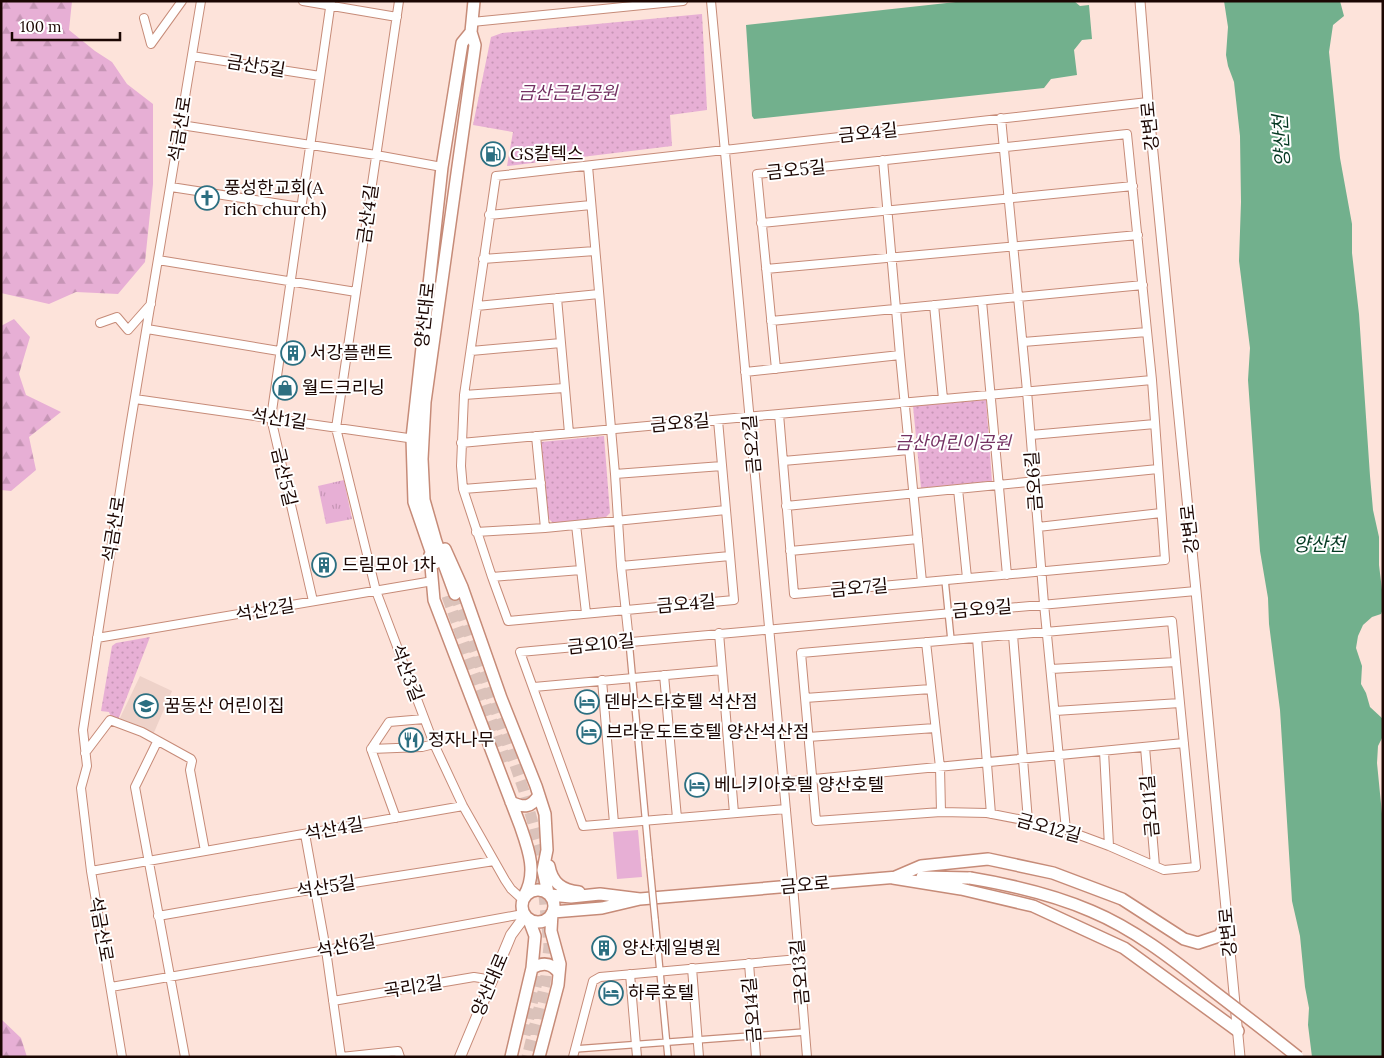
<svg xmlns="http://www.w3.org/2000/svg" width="1384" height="1058" viewBox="0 0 1384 1058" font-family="Lora,'Noto Sans KR',serif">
	<defs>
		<pattern id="grass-tufts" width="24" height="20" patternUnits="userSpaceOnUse" patternTransform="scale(1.25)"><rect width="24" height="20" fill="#e7afd5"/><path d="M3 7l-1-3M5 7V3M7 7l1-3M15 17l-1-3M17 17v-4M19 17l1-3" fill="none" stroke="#c695b5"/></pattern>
		<pattern id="forest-firs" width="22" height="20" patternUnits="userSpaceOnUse" patternTransform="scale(1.25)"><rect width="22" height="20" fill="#e7afd5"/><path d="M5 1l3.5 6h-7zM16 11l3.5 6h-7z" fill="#c695b5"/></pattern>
		<pattern id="park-dots" width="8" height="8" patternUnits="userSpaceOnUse" patternTransform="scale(1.25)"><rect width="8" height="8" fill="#e7afd5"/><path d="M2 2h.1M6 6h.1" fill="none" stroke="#c695b5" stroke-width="1.8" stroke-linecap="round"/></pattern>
	</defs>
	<rect width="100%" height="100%" fill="#fde3da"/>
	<!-- built -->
	<path fill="#eed2c9" d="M140 676 172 691 152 737 119 720Z"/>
	<!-- grass -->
	<path fill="url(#grass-tufts)" d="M344 480 352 519 326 524 318 486Z"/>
	<!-- forest -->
	<path fill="url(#forest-firs)" d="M1 1H72L69 30 95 51 112 62 127 84 153 104V184L145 262 118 294 76 292 49 304 1 293Z
		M14 319 30 337 19 374 26 395 61 412 29 437 36 470 11 491 1 490V326Z
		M1 1019 21 1038 27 1057H1Z"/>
	<!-- park -->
	<path fill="url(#park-dots)" d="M702 14 707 110 670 115 672 146 507 166 513 132 473 125 491 37 502 33Z
		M986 400 992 481 921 488 913 406Z
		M604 436 610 513 606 517 553 523 548 518 541 442Z
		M150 637 118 720 111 717 109 712 101 711 112 646 116 643Z"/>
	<!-- pitch -->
	<path fill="#e7afd5" d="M638 830 642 877 617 879 613 832Z"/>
	<!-- water -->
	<path fill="#72b08d" d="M965 1H1074L1080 6 1089 5 1092 39 1082 40 1074 50 1077 75 1051 79 1044 88 754 119 752 116 746 25Z
		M1224 1H1340L1344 16 1333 25 1329 52 1340 158 1352 224V253L1359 314 1370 476 1373 510 1379 537V565L1383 598V609L1381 614 1372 617 1363 625 1358 636 1356 648 1362 666 1361 684 1366 693 1370 707 1383 719V736L1378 746 1377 763 1383 824V1057H1312L1308 1025 1309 1008 1305 987 1300 936 1292 901 1280 710 1269 624 1268 598 1260 551 1248 380 1250 348 1239 261 1241 202 1240 136 1234 82 1228 66 1226 55 1228 27Z"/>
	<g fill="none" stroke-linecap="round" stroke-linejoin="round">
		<!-- primary-tunnel -->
		<path stroke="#dbc2ba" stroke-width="11" stroke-dasharray="11 5.5" stroke-linecap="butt" d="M455 594 524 791 539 845 549 946 545 984 527 1057
			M447 596 507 764
			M525 1035 537 982 539 963"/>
		<!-- pedestrian casing -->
		<g stroke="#c68b78" stroke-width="8">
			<path id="pedestrian" d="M945 580 951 640
				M629 641 649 858
				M655 919 668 1057
				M575 1049 805 1032"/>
		</g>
		<!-- minor casing -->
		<g stroke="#c68b78" stroke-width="10">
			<path id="minor" d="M303 1 397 17
				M399 1 336 428 376 591 434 744 463 806 505 880 511 889 522 899
				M711 1 793 886 807 1057
				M144 18 151 44 182 1
				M472 22 683 1
				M192 56 320 76
				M1001 118 1027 391 1044 604 1066 830
				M181 125 376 155 442 167
				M883 160 900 355 922 582
				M588 166 615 474 621 566 629 641
				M171 187 300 207
				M489 215 591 205
				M761 223 1133 186
				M483 259 595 251
				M158 260 356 292
				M766 269 1138 235
				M557 298 569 433
				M982 301 1007 575
				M934 305 943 399
				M477 306 599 294
				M771 321 1143 285
				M100 323 117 317 128 330 151 304
				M147 329 279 351
				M1023 342 1147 332
				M471 351 561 343
				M776 369 757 174 1127 134 1152 380 1165 560 794 594 779 414
				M745 372 900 355
				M464 395 564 388
				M135 399 415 439
				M718 420 734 600 508 621 492 577 463 489 461 466 464 395 496 176 1148 102
				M1031 435 1155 424
				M536 436 545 528
				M461 443 1152 380
				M783 461 909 450
				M615 474 722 466
				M463 489 541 483
				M958 489 967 578
				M786 506 1158 469
				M576 525 586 613
				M1038 527 1161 513
				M476 532 545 528 726 510
				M790 551 918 539
				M621 566 730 556
				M492 577 581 570
				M313 601 271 418 331 1
				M1172 621 1196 867 1164 870 1109 846 1066 830 1028 821 987 813 941 812 816 821 801 653Z
				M719 633 734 813
				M1013 635 1028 821
				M97 638 433 581
				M977 638 991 814
				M926 642 940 767 941 812
				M1051 669 1176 662
				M664 675 677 818
				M602 680 614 823
				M534 687 722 670
				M805 698 931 689
				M1055 711 1180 703
				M808 737 935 728
				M157 742 135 787 185 1057
				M1145 747 1155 866
				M371 749 396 818
				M371 749 389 722 424 719
				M371 749 422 747 434 744
				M1104 751 1109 846
				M85 753 110 720 142 732 191 759 192 761 190 770 205 851
				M783 782 1184 743
				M786 809 583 826 520 652 1196 591
				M305 834 326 950 341 1057 398 1051 400 1057
				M91 871 463 806
				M158 916 315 889 494 861
				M749 963 756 1057
				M692 968 699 1057
				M630 974 637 1057
				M111 987 326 950 523 914
				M333 1001 474 977 493 980
				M122 1057 91 871 81 788 87 766 83 730 129 433 201 1
				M573 1057 593 981 600 977 799 959"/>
		</g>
		<!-- tertiary casing -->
		<g stroke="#c68b78" stroke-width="11">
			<path id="tertiary" d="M1140 1 1148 102 1196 591 1240 1057"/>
		</g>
		<!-- secondary casing -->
		<g stroke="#c68b78" stroke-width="12">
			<path id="secondary" d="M460 1057 511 935 525 916"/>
		</g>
		<!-- primary casing -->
		<g stroke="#c68b78" stroke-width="14">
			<path id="primary" d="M445 549 462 587 501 698 536 786 545 814 547 850 543 870 548 893
				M430 555 434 600 520 825C528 848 538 873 524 896
				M435 563 414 502 412 438 442 167 462 43 471 32
				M455 594 436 542 424 500 422 459 425 402 475 45 471 32 474 1
				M511 802C524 808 531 808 539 795
				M549 866C552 883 562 890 579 892
				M922 877 970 878
				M893 878 961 889 1033 906 1124 948 1238 1031
				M893 878 921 866 988 859 1053 873 1122 899 1184 939 1198 943 1219 936 1227 924
				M522 906a16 16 0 1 1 32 0a16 16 0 1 1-32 0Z
				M550 895 571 897 600 894 640 899 602 908 553 912
				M640 899 898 877
				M532 968C543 962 552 963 559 973
				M511 1057 532 968 535 936 529 920
				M539 1057 558 985 560 964 551 931 552 913"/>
		</g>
		<!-- pedestrian -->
		<use href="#pedestrian" stroke="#fff" stroke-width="5.5"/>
		<!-- minor -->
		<use href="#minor" stroke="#fff" stroke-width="8"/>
		<!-- tertiary -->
		<use href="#tertiary" stroke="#fff" stroke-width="9"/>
		<!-- secondary -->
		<use href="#secondary" stroke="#fff" stroke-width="10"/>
		<!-- primary -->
		<use href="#primary" stroke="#fff" stroke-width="11"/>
		<!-- pedestrian-bridge casing -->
		<g stroke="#c68b78" stroke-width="8" stroke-linecap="butt">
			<path id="pedestrian-bridge" d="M649 858 655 919"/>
		</g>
		<!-- primary-bridge casing -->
		<g stroke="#c68b78" stroke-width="14" stroke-linecap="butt">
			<path id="primary-bridge" d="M970 878C1012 885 1052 894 1091 911 1134 929 1171 958 1208 987 1238 1010 1268 1033 1298 1057"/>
		</g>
		<!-- pedestrian-bridge -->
		<use href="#pedestrian-bridge" stroke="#fff" stroke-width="5.5"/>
		<!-- primary-bridge -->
		<use href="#primary-bridge" stroke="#fff" stroke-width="11"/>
	</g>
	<!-- icons -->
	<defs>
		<g id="fuel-ring" transform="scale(1.25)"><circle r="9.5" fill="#fff" stroke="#2c6f81" stroke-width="1.5"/><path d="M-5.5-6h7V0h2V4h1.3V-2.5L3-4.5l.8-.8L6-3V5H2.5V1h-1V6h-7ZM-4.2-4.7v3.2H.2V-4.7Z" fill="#2c6f81"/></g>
		<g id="church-ring" transform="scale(1.25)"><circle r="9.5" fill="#fff" stroke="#2c6f81" stroke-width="1.5"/><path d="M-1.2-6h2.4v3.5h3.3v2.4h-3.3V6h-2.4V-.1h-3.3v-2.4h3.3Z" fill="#2c6f81"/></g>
		<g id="building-ring" transform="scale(1.25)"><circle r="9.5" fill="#fff" stroke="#2c6f81" stroke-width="1.5"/><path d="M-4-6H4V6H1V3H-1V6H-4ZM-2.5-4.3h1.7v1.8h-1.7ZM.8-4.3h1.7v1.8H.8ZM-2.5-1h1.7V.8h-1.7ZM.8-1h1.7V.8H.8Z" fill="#2c6f81"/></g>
		<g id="shop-ring" transform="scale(1.25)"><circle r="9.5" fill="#fff" stroke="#2c6f81" stroke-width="1.5"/><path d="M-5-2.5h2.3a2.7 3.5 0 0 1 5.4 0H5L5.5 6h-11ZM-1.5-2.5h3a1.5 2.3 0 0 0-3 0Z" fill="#2c6f81"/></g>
		<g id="hotel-ring" transform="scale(1.25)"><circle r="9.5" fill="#fff" stroke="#2c6f81" stroke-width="1.5"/><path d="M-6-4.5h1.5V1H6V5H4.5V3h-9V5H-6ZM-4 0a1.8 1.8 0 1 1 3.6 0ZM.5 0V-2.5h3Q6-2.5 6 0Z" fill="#2c6f81"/></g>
		<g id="school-ring" transform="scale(1.25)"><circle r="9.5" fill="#fff" stroke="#2c6f81" stroke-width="1.5"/><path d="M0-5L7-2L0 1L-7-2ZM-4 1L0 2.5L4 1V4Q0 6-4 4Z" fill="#2c6f81"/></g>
		<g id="restaurant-ring" transform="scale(1.25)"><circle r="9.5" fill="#fff" stroke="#2c6f81" stroke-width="1.5"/><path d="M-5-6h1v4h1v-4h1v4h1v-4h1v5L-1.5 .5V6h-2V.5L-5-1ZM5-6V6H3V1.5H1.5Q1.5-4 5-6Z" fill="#2c6f81"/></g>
	</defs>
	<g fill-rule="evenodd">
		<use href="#fuel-ring" x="493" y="154"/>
		<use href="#church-ring" x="207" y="198"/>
		<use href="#building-ring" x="293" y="353"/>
		<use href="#shop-ring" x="285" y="388"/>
		<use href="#building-ring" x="324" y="565"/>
		<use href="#hotel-ring" x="587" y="702"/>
		<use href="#school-ring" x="146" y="706"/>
		<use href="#hotel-ring" x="589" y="732"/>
		<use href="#restaurant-ring" x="411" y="740"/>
		<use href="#hotel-ring" x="697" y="785"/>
		<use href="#building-ring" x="604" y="948"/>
		<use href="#hotel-ring" x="611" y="993"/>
	</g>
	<g text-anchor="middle" stroke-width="4" stroke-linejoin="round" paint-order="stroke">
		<!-- street labels -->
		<g font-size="18" fill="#1b0602" stroke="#fff">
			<text transform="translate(256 66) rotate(9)" y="6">금산5길</text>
			<text transform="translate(1150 126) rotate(-95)" y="6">강변로</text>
			<text transform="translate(180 129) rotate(-81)" y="6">석금산로</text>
			<text transform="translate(868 133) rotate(-6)" y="6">금오4길</text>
			<text transform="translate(796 170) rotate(-6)" y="6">금오5길</text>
			<text transform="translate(368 214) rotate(-82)" y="6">금산4길</text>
			<text transform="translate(425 315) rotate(-84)" y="6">양산대로</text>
			<text transform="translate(279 419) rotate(8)" y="6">석산1길</text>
			<text transform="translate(680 423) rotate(-5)" y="6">금오8길</text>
			<text transform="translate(752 444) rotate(-95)" y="6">금오2길</text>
			<text transform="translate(284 477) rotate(77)" y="6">금산5길</text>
			<text transform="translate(1034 481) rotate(-94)" y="6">금오6길</text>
			<text transform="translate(114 529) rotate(-81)" y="6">석금산로</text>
			<text transform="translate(1190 529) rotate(-96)" y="6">강변로</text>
			<text transform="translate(859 588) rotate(-5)" y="6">금오7길</text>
			<text transform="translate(686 604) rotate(-5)" y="6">금오4길</text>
			<text transform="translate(982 609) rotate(-5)" y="6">금오9길</text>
			<text transform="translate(265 610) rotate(-10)" y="6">석산2길</text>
			<text transform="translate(601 644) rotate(-6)" y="6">금오10길</text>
			<text transform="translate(407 673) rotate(69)" y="6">석산3길</text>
			<text transform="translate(1150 806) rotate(-95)" y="6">금오11길</text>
			<text transform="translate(1049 828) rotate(15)" y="6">금오12길</text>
			<text transform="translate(334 829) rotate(-10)" y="6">석산4길</text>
			<text transform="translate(805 885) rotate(-5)" y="6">금오로</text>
			<text transform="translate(326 887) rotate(-9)" y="6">석산5길</text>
			<text transform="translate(101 929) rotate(80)" y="6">석금산로</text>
			<text transform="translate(1228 932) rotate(-95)" y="6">강변로</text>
			<text transform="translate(346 946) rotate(-10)" y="6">석산6길</text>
			<text transform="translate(800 972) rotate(-95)" y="6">금오13길</text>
			<text transform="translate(490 985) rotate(-67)" y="6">양산대로</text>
			<text transform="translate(413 987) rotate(-9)" y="6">곡리2길</text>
			<text transform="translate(752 1010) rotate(-95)" y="6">금오14길</text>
		</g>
		<!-- park labels -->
		<g font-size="18" font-style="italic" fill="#733162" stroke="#fff">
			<text x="568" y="99">금산근린공원</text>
			<text x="953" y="449">금산어린이공원</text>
		</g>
		<!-- poi labels -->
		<g font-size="18" fill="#1b0602" stroke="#fff" text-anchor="start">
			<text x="510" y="160">GS칼텍스</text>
			<text x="224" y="194">풍성한교회(A<tspan x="224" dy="21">rich church)</tspan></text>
			<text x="310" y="359">서강플랜트</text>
			<text x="302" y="394">월드크리닝</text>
			<text x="342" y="571">드림모아 1차</text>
			<text x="604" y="708">덴바스타호텔 석산점</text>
			<text x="164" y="712">꿈동산 어린이집</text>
			<text x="606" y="738">브라운도트호텔 양산석산점</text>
			<text x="428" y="746">정자나무</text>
			<text x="714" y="791">베니키아호텔 양산호텔</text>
			<text x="622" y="954">양산제일병원</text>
			<text x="628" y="999">하루호텔</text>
		</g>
		<!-- water labels -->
		<g font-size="19" font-style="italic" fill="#053a23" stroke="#fff">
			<text transform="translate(1281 141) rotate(-93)" y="7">양산천</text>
			<text x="1319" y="551">양산천</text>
		</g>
	</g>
	<!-- border -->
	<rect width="1384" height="1058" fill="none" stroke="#1b0602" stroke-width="5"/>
	<!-- scale -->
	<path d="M12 32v8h108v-8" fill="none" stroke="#1b0602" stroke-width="2.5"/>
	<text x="20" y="32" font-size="15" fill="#1b0602" stroke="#ffffff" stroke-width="4" paint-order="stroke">100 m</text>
</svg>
